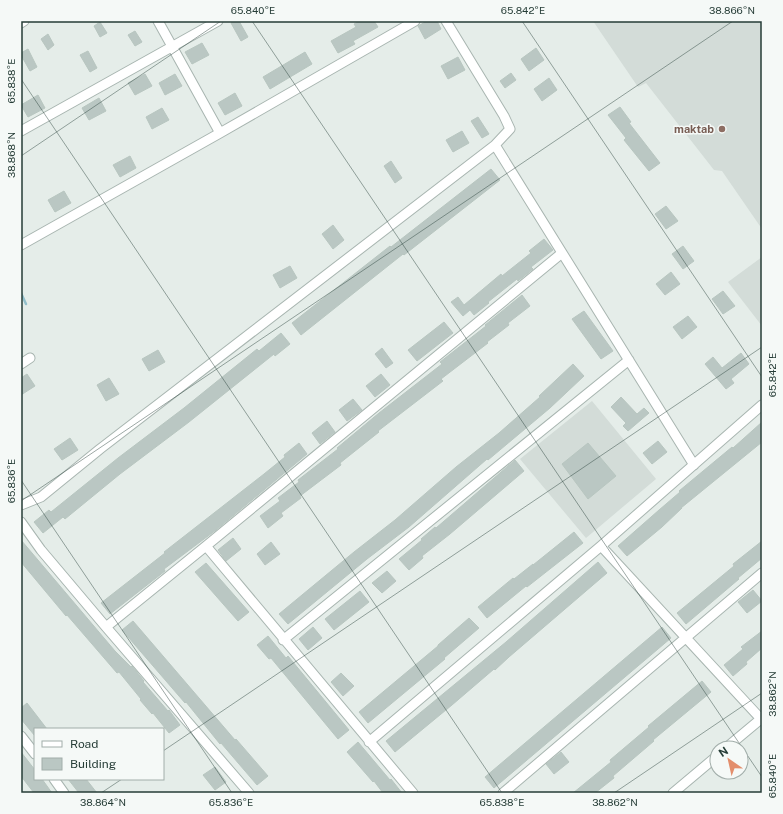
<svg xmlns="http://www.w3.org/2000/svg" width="783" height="814" viewBox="0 0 783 814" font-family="'Public Sans',sans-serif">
	<rect width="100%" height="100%" fill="#e5ede9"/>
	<!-- built -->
	<path fill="#d3dcd8" d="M593 21H762V229L722 171 714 170 646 83 638 87Z
		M762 257V326L728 282Z
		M592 401 656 479 586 538 520 459Z"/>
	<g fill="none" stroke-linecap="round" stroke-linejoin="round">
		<!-- stream -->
		<path stroke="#93c0cb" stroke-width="2.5" d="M21 293 26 304"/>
	</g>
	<!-- building -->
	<path fill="#bac7c3" stroke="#b8c6c0" d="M235 21H239L248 37 241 41 231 23Z
		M360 21H374L378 27 353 41 355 44 338 53 331 41 356 27 354 24Z
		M427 21H437L441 29 425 39 418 26Z
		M100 22 107 33 100 37 94 26Z
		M135 31 142 42 135 46 128 35Z
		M48 34 54 45 48 50 41 39Z
		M202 43 209 55 192 64 185 52Z
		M536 48 544 60 529 71 521 59Z
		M28 49 37 67 30 71 21 55V53Z
		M88 51 97 68 90 72 80 55Z
		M305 52 312 64 270 89 263 77Z
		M458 57 465 70 448 79 441 66Z
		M511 73 516 80 505 88 500 81Z
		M145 74 152 86 135 95 128 83Z
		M175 74 182 86 165 95 159 83Z
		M549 78 557 90 542 101 534 89Z
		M235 93 242 106 225 115 218 103Z
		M38 95 45 108 28 117 21 105Z
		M99 98 106 111 89 120 82 108Z
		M620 107 631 122 629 123 660 163 649 171 624 140 626 138 608 115Z
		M162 108 169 120 152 129 146 117Z
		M478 117 489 134 482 138 471 121Z
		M462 131 469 143 453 152 446 140Z
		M130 156 136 168 120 177 113 165Z
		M391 161 402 178 395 183 384 166Z
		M491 169 500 180 404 255 403 254 301 335 292 323 390 246 391 247Z
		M64 191 71 203 55 212 48 200Z
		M666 206 678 221 666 229 655 214Z
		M333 225 344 240 333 249 322 234Z
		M544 239 553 250 531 267 533 269 518 281 517 279 488 302 489 303 474 315 470 310 463 316 451 302 458 297 464 305 501 274 502 276 531 253 529 251Z
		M683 246 694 261 683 269 672 254Z
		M290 266 297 278 280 288 273 275Z
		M671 272 680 284 665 295 656 284Z
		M723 291 735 306 723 314 712 299Z
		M522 295 530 306 508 323 509 325 487 342 488 343 441 379 443 381 378 431 379 432 340 463 341 465 300 496 301 498 281 513 283 516 268 528 260 516 280 501 278 498 299 482 298 480 338 449 337 448 379 413 442 364 440 362 486 326 485 325Z
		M584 311 613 351 601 359 572 319Z
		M688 316 697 327 682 339 673 327Z
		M444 322 453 333 417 361 408 350Z
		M281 333 290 344 275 356 274 354 189 422 120 474 65 519 63 517 43 533 34 522 49 510 51 512 118 458 184 408 257 349 259 351Z
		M382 348 393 363 386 368 375 354Z
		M158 350 165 362 149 371 142 359Z
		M741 353 749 364 731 379 734 383 726 389 705 364 713 357 722 368Z
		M573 364 584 376 550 408 488 460 487 459 409 527 367 559 288 624 279 614 354 552 395 520 456 467 499 433 540 397 539 396Z
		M27 374 35 386 21 395V378Z
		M381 374 390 385 375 397 366 386Z
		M109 378 119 394 106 401 97 385Z
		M621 397 637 414 644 408 649 413 628 431 623 426 626 423 611 407Z
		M353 399 362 410 347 421 339 410Z
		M327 421 335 432 320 444 312 433Z
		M762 422V442L681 508H682L662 527 627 556 618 546 659 510 680 492 679 491 732 447 733 448Z
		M70 438 78 450 62 460 54 449Z
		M658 441 667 452 652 464 643 453Z
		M299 443 307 454 216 530 164 569 165 571 110 614 101 603 165 553 164 552 264 474 285 457 284 455Z
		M588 443 616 476 588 499 562 464Z
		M515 460 524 471 450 534 422 556 423 558 409 570 399 559 422 540 421 539 435 527 436 528Z
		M574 532 583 543 527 587 526 586 487 618 478 607 513 578 514 579 533 564V565Z
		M233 538 241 549 226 561 218 550Z
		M21 540 115 651 131 667 132 666 144 681 143 682 168 711 169 710 180 725 169 733 153 713 152 714 140 700 141 699 119 672 117 673 67 615 66 616 21 562Z
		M762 541V558L738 578 739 579 686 624 677 613 734 566 733 564Z
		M271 542 280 554 265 565 257 554Z
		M598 562 607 573 509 657 495 670 494 669 452 705 395 752 386 741 506 642Z
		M206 563 249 612 238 621 195 572Z
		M387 571 396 581 382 593 372 583Z
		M753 590 762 601 747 613 738 602Z
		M360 591 369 602 334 630 325 619Z
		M469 618 479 628 444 658 445 659 368 723 359 712 438 646V645Z
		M133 621 235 740 236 739 268 776 257 785 221 743 220 744 186 702 185 703 122 630Z
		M313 627 322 638 308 650 299 639Z
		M662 627 671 638 494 788 485 777Z
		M762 631V648L746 662 747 664 733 676 724 665 743 649 741 647Z
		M268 636 286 658 288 656 349 730 338 739 271 658 269 659 257 645Z
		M341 673 354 686 343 696 331 682Z
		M702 681 711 692 653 740 654 741 613 776 614 778 595 793H573L611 762 610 760 649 727 648 726Z
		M27 703 47 729H35V736L21 719V708Z
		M358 742 390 780 391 779 402 793H383L374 781 373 782 347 752Z
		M21 752 35 770V779H42L52 793H34L21 776Z
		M561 752 569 762 554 774 546 764Z
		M215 767 226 782 215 790 203 775Z
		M68 779H86L97 793H79Z"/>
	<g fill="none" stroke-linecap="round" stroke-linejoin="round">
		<!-- minor casing -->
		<g stroke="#a8b5b0" stroke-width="11">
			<path id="minor" d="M158 21 220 133
				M21 23 24 21
				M21 131 218 21
				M495 145 694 465
				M21 245 220 133 415 21
				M21 364 30 358
				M21 505 41 497 100 449 495 145 510 129 504 116 446 21
				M21 522 41 550 106 627 249 793
				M206 546 413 793
				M601 546 761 719
				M106 627 206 546 562 253
				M283 640 629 360
				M21 736 35 754
				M369 742 601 546 762 405
				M726 748 762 718
				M54 779 64 793
				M503 793 762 573
				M673 793 717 756"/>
		</g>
		<!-- minor -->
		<use href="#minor" stroke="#fff" stroke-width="9"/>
	</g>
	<!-- ticks -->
	<path fill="none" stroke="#263d37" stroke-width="1" stroke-opacity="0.45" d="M252 21 762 777M522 21 762 377M21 79 502 793M21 156 221 21M21 480 232 793M21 501 733 21M163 751 762 347M101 793 122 779M614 793 762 693"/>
	<!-- markers -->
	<circle fill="#8d6e63" stroke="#f5f9f7" stroke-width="1.5" cx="722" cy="129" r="4"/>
	<g text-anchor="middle" stroke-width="3" stroke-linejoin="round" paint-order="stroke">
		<!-- education labels -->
		<g font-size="11" font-weight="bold" fill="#785e54" stroke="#f5f9f7" text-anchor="end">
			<text x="714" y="133">maktab</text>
		</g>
	</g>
	<!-- border -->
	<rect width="783" height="814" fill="none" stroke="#f5f9f7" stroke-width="44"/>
	<!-- legend -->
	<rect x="34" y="728" width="130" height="52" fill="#f5f9f7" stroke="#a2aeaa"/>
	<rect x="42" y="741" width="20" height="6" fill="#ffffff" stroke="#a2aeaa"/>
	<text x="70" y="748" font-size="12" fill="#263d37">Road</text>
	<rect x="42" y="758" width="20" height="12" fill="#bac7c3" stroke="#a2aeaa"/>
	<text x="70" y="768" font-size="12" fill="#263d37">Building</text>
	<!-- north arrow -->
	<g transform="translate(729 760) rotate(326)"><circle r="19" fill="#f5f9f7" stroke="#a2aeaa"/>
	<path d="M0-3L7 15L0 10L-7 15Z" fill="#e38e6c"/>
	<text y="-6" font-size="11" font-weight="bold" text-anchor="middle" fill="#263d37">N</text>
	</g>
	<rect x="22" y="22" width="739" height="770" fill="none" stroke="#263d37" stroke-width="1.5"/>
	<g font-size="10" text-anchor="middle" fill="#263d37">
		<text x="253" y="14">65.840°E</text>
		<text x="523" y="14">65.842°E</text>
		<text x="732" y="14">38.866°N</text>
		<text transform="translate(11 81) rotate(-90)" y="4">65.838°E</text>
		<text transform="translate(11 155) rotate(-90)" y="4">38.868°N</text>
		<text transform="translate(772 375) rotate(-90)" y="4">65.842°E</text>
		<text transform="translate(11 481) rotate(-90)" y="4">65.836°E</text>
		<text transform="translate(772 694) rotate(-90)" y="4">38.862°N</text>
		<text transform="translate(772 776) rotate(-90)" y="4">65.840°E</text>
		<text x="103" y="806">38.864°N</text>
		<text x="231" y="806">65.836°E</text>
		<text x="502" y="806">65.838°E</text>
		<text x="615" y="806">38.862°N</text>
	</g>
</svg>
